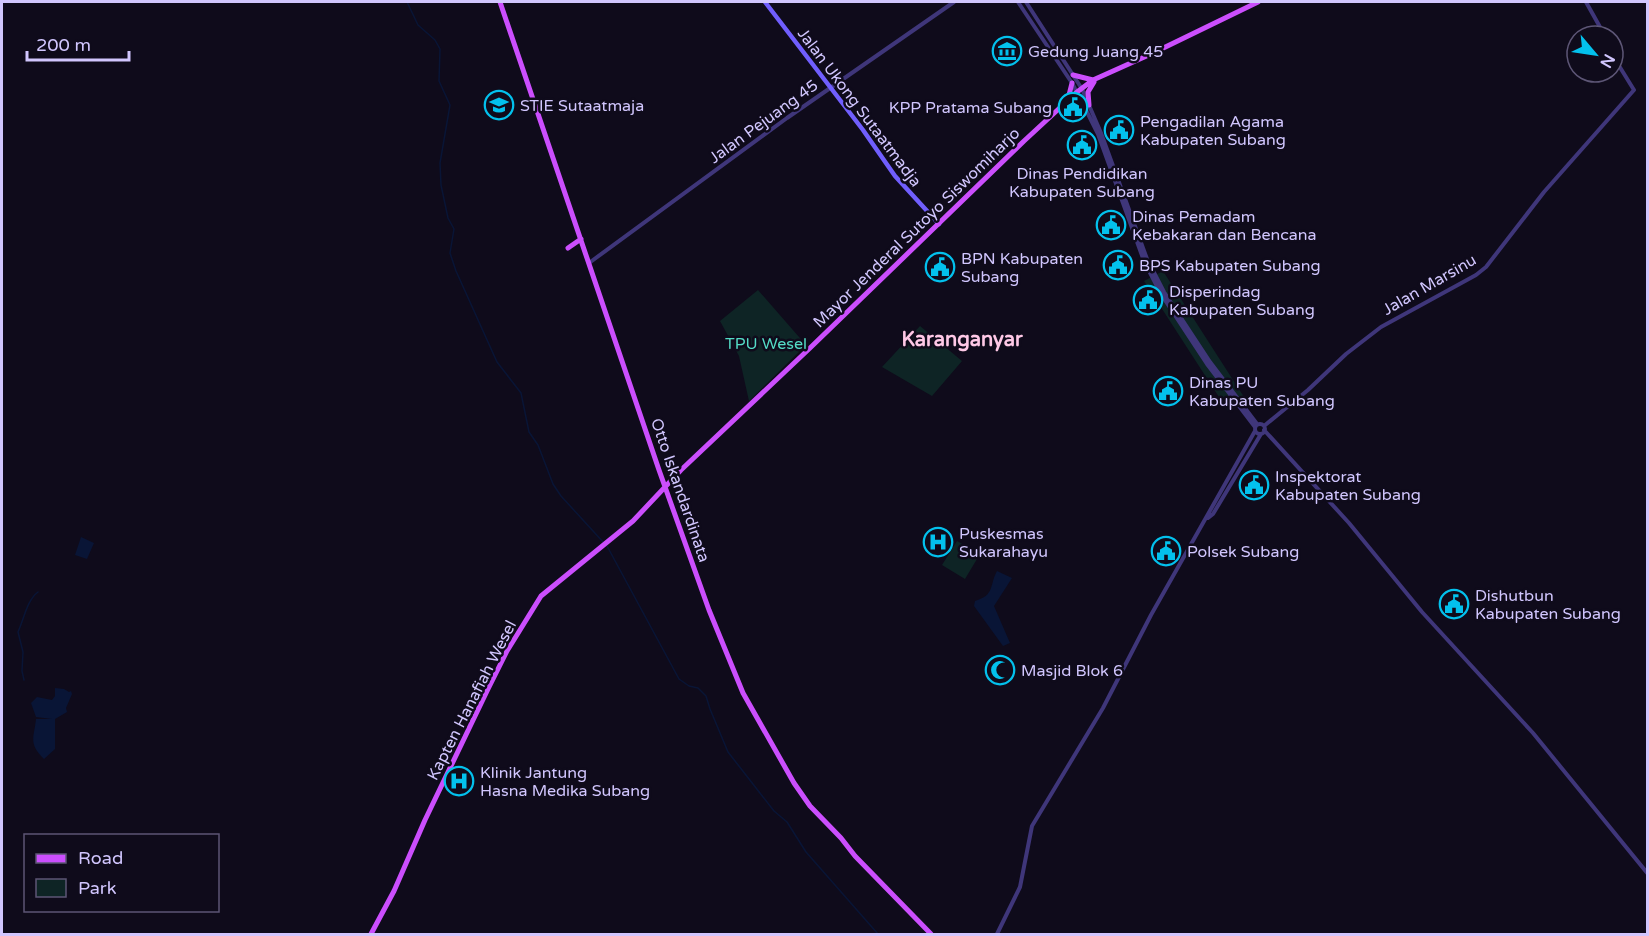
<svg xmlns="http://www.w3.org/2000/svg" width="1649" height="936" viewBox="0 0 1649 936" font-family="'Varela Round',sans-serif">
	<rect width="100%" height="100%" fill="#0f0b1b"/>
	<!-- green -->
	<path fill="#0e2425" d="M1163 271 1244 397 1228 411 1144 281Z
		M758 290 806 345 749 401 739 356 720 321Z
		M920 326 962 361 932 396 882 367Z
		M957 541 980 554 965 579 942 565Z"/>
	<!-- water -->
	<path fill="#091536" d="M81 537 94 543 87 559 75 555Z
		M997 571 1012 578 994 606 1010 643 1003 646 974 606 975 601C995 595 989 586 997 571Z
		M55 688 64 689 69 692 71 691 72 694 66 708 67 712 55 719V749L44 759C28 743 34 738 36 719H52L36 717 31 703 37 697 52 700 55 696Z"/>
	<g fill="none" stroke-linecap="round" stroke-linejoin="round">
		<!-- stream -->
		<path stroke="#091536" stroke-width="1.5" d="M407 2 418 25 435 40 440 49 439 81 450 105 440 163 441 185 448 218 454 229 450 253 456 271 497 362 521 393 529 432 538 445 553 484 561 496 604 543
			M607 546 679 679 689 686 698 688 706 696 710 709 728 752 774 811 787 822 806 852 878 934
			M24 680 22 671 23 652 18 632C24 619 27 600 38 592"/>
		<!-- tertiary -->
		<path stroke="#3f367a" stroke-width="4" d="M1018 2 1072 83 1085 108 1098 134 1144 261 1161 294 1207 364 1255 427
			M1026 2 1082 89 1101 133 1147 259 1164 292 1210 362 1257 424
			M1586 2 1605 36
			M589 263 787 118 954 2
			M1255 429a5 5 0 1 1 10 0a5 5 0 1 1-10 0Z
			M1264 426 1308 390 1346 354 1381 327 1476 275 1486 267 1544 192 1634 90 1613 56
			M1264 430 1349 523 1422 612 1533 733 1648 874
			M1208 518 1213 514 1261 434
			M997 934 1020 887 1032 826 1103 708 1151 615 1255 431"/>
		<!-- secondary -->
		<path stroke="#705efd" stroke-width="4.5" d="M765 2 863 130 895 176 939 224"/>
		<!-- primary -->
		<path stroke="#cb4efd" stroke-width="5" d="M500 2 659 470 709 610 743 693 794 783 810 806 841 838 855 856 931 934
			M1073 75 1093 80
			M1068 99 1072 83
			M1067 101 1084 105
			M1089 105 1088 92 1094 82
			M568 248 581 239
			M371 934 394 891 425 820 488 689 507 651 541 596 633 521 681 470 810 348 1024 141 1077 92 1093 80 1151 54 1258 2"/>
	</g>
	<!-- icons -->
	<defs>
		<g id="museum-ring" transform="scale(1.5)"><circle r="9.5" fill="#0f0b1b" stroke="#03c1ed" stroke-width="1.5"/><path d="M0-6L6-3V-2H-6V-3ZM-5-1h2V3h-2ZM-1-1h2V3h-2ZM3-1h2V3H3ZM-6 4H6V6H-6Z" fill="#03c1ed"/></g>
		<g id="university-ring" transform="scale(1.5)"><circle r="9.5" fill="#0f0b1b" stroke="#03c1ed" stroke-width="1.5"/><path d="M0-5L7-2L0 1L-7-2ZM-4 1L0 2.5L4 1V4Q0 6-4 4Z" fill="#03c1ed"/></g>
		<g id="civic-ring" transform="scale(1.5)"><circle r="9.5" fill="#0f0b1b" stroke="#03c1ed" stroke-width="1.5"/><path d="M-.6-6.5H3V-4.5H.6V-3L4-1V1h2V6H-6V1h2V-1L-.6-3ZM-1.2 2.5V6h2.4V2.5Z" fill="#03c1ed"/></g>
		<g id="hospital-ring" transform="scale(1.5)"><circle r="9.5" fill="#0f0b1b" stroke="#03c1ed" stroke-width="1.5"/><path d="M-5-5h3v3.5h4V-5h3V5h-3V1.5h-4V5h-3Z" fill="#03c1ed"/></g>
		<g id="mosque-ring" transform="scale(1.5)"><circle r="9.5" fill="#0f0b1b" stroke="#03c1ed" stroke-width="1.5"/><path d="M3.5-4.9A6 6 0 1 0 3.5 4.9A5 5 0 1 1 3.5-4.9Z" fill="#03c1ed"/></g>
	</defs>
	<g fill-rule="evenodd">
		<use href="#museum-ring" x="1007" y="51"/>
		<use href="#university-ring" x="499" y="105"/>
		<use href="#civic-ring" x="1073" y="107"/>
		<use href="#civic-ring" x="1119" y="130"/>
		<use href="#civic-ring" x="1082" y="145"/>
		<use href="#civic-ring" x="1111" y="225"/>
		<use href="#civic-ring" x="1118" y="265"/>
		<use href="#civic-ring" x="940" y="267"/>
		<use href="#civic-ring" x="1148" y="300"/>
		<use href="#civic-ring" x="1168" y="391"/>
		<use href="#civic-ring" x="1254" y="485"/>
		<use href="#hospital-ring" x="938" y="542"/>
		<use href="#civic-ring" x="1166" y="551"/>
		<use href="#civic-ring" x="1454" y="604"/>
		<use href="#mosque-ring" x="1000" y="670"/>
		<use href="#hospital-ring" x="459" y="781"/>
	</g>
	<g text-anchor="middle" stroke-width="5" stroke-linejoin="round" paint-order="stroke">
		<!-- poi labels -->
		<g font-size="16" fill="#d1c6fe" stroke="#0f0b1b" text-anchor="start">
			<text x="1028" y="57">Gedung Juang 45</text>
			<text x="520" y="111">STIE Sutaatmaja</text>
			<text x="1052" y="113" text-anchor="end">KPP Pratama Subang</text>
			<text x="1140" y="127">Pengadilan Agama<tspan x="1140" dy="18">Kabupaten Subang</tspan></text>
			<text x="1082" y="179" text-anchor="middle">Dinas Pendidikan<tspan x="1082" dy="18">Kabupaten Subang</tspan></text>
			<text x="1132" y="222">Dinas Pemadam<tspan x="1132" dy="18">Kebakaran dan Bencana</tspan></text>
			<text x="961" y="264">BPN Kabupaten<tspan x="961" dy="18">Subang</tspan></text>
			<text x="1139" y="271">BPS Kabupaten Subang</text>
			<text x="1169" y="297">Disperindag<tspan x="1169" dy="18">Kabupaten Subang</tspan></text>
			<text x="1189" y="388">Dinas PU<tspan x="1189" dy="18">Kabupaten Subang</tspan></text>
			<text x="1275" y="482">Inspektorat<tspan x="1275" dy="18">Kabupaten Subang</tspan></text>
			<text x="959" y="539">Puskesmas<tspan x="959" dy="18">Sukarahayu</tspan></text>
			<text x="1187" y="557">Polsek Subang</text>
			<text x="1475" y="601">Dishutbun<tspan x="1475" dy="18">Kabupaten Subang</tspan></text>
			<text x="1021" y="676">Masjid Blok 6</text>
			<text x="480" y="778">Klinik Jantung<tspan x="480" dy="18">Hasna Medika Subang</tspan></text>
		</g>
		<!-- street labels -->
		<g font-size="16" fill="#d1c6fe" stroke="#0f0b1b">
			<text transform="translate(860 107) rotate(53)" y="6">Jalan Ukong Sutaatmadja</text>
			<text transform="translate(763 121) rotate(-36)" y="6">Jalan Pejuang 45</text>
			<text transform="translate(916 227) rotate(-44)" y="6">Mayor Jenderal Sutoyo Siswomiharjo</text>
			<text transform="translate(1429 284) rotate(-30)" y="6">Jalan Marsinu</text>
			<text transform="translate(681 490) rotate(71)" y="6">Otto Iskandardinata</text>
			<text transform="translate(471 700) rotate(-63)" y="6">Kapten Hanafiah Wesel</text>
		</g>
		<!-- park labels -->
		<g font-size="16" fill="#54dcc6" stroke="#0f0b1b">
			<text x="766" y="349">TPU Wesel</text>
		</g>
		<!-- quarter labels -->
		<g font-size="20" font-weight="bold" fill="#fec8e6" stroke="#0f0b1b">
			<text x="962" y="346">Karanganyar</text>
		</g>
	</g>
	<!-- border -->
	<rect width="1649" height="936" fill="none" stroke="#d1c6fe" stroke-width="6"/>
	<!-- legend -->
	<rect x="24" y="834" width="195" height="78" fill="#0f0b1b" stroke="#5d5676" stroke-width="1.5"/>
	<rect x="36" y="854" width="30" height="9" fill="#cb4efd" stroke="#5d5676" stroke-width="1.5"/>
	<text x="78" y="864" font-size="18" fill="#d1c6fe">Road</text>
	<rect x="36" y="879" width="30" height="18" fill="#0e2425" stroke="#5d5676" stroke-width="1.5"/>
	<text x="78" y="894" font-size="18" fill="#d1c6fe">Park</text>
	<!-- north arrow -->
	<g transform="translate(1595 54) rotate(119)"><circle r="28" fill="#0f0b1b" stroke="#5d5676" stroke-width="1.5"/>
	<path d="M0-4.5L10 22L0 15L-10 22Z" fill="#03c1ed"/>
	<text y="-9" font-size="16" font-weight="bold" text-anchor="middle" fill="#d1c6fe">N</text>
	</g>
	<!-- scale -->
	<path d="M27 51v9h102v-9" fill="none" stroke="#d1c6fe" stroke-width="3"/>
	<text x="36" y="51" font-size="18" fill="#d1c6fe" stroke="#0f0b1b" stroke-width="4.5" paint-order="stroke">200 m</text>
</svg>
